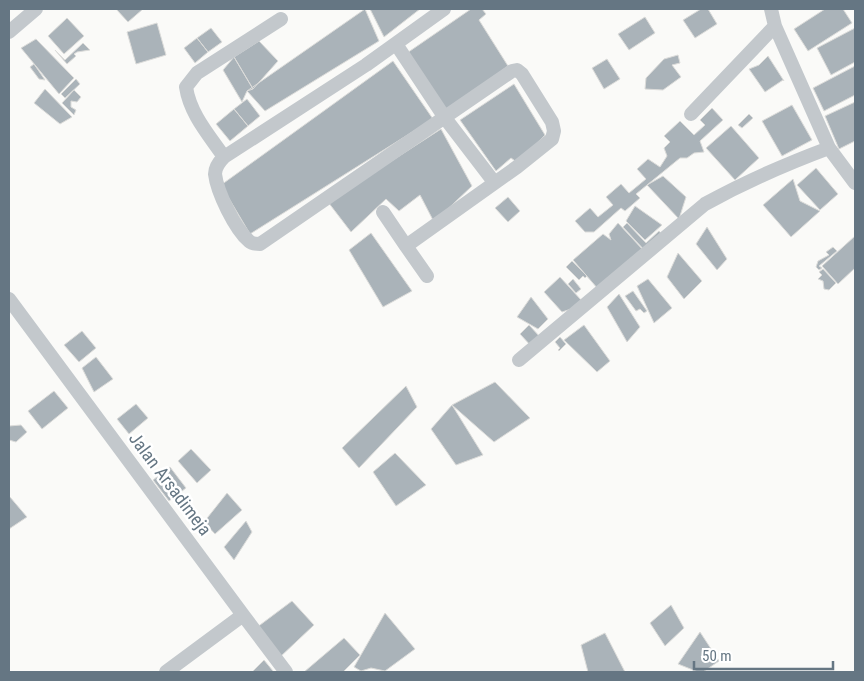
<svg xmlns="http://www.w3.org/2000/svg" width="864" height="681" viewBox="0 0 864 681" font-family="'Roboto Condensed',sans-serif">
	<rect width="100%" height="100%" fill="#fafaf8"/>
	<!-- building -->
	<path fill="#aab3b9" stroke="#dcdcda" d="M116 9H143L128 22Z
		M365 9 379 41 265 111 247 91Z
		M370 9H420L384 37Z
		M471 9H482L486 14 479 20 508 66 446 112 407 53Z
		M701 9H708L717 24 695 38 683 20Z
		M825 9H843L852 23 808 51 794 29Z
		M645 17 655 33 629 50 618 34Z
		M67 18 84 36 64 54 48 36Z
		M157 23 166 55 136 64 127 32Z
		M211 28 222 42 208 52 197 38Z
		M855 28V62L831 75 817 48Z
		M197 38 208 52 195 63 184 48Z
		M36 39 74 78 59 94 21 48Z
		M259 41 278 61 253 89 234 57Z
		M83 43 90 50 77 52 74 54 76 56 67 64 55 50 65 60Z
		M678 55 680 63 672 65 681 77 663 90 645 89 646 78 664 59Z
		M768 56 784 81 783 80 765 92 749 69 759 65Z
		M234 57 253 89 247 91 242 102 223 70Z
		M607 59 620 79 604 89 592 68Z
		M393 61 433 119 250 234 221 185Z
		M34 64 45 80 39 79 30 67Z
		M855 66V95L824 111 813 88Z
		M76 79 80 84 65 98 61 94Z
		M514 84 545 135 518 163 511 158 496 171 460 120Z
		M45 89 72 117 60 124 34 103Z
		M74 90 81 97 77 102 71 101V107L76 110 74 115 62 103Z
		M247 99 260 116 248 126 234 109Z
		M855 102V141L839 149 825 116Z
		M792 105 812 140 782 156 762 121Z
		M712 108 723 120 700 141 704 152 694 153 687 158H680L636 194 640 198 625 211 621 208 594 232H585L575 221 590 208 598 217 613 205 606 197 621 184 629 193 646 179 637 169 648 159 660 167 667 156 664 148 670 142 664 136 680 121 694 135 705 125 700 120Z
		M234 109 248 126 230 141 216 124Z
		M749 114 753 118 742 128 738 125Z
		M731 126 759 158 735 180 706 148Z
		M441 129 472 186 434 222 420 195 399 211 386 199 351 232 328 202Z
		M816 168 838 194 820 210 797 185Z
		M663 176 686 197 679 219 647 185Z
		M793 179 800 201 820 211 791 237 763 205Z
		M508 197 520 211 508 222 495 208Z
		M635 206 662 225 645 240 626 221Z
		M618 223 644 251 598 289 573 260 603 234 611 240 609 234Z
		M627 223 646 243 659 231 663 236 646 252 623 227Z
		M707 227 727 259 717 270 696 244Z
		M371 233 412 291 383 307 349 250Z
		M855 236V268L838 284 822 266Z
		M833 247 837 251 819 266 822 268 819 270 816 267 818 261 829 255 826 252Z
		M678 253 702 281 684 299 667 277Z
		M572 261 587 276 585 278 583 276 579 280 566 267Z
		M823 269 836 283 829 290 824 289 823 281 818 279 822 275 819 272Z
		M560 277 582 301 574 308 562 312 544 292Z
		M573 279 581 289 576 293 568 284Z
		M648 279 672 308 654 323 637 286Z
		M633 291 647 311 644 313 640 309 636 311 625 296Z
		M619 294 640 327 627 342 607 307Z
		M531 297 548 319 538 329 517 317Z
		M529 325 541 338 532 347 520 334Z
		M584 325 610 361 597 372 564 340Z
		M82 331 96 348 79 362 64 345Z
		M560 337 566 344 559 351 558 350 560 348 555 342Z
		M96 357 113 379 94 392 82 368Z
		M495 382 530 418 494 442 452 405Z
		M406 386 417 407 359 468 342 448Z
		M54 391 68 408 42 429 28 411Z
		M136 404 148 418 129 434 117 419Z
		M452 405 483 455 456 465 431 429Z
		M21 425 27 432 16 442 9 440V426Z
		M191 449 211 470 197 483 178 461Z
		M395 453 426 485 396 506 373 472Z
		M170 467 186 488 169 501 153 480Z
		M227 493 242 510 215 534 204 522Z
		M10 497 27 517 9 529V498Z
		M246 521 252 532 234 560 224 547Z
		M292 601 314 625 279 658 256 628Z
		M671 605 684 628 665 646 650 623Z
		M385 613 415 649 385 671 371 668 361 671 354 667Z
		M700 632 719 661 703 672H698L678 664Z
		M605 633 625 672H588L581 645Z
		M344 638 360 655 343 672H304Z
		M264 660 273 671 272 672H252Z"/>
	<g fill="none" stroke-linecap="round" stroke-linejoin="round">
		<!-- street -->
		<path stroke="#c3c8cc" stroke-width="14" d="M771 9 775 26 829 148 855 183
			M9 32 36 9
			M396 44 445 118 494 182
			M691 114 775 26
			M224 157C209 135 190 114 186 87L197 73 281 19
			M383 212 406 246
			M427 276 406 246 517 167 552 139 554 131 552 122 522 74 517 70 512 71 260 244C256 244 252 244 249 241 235 229 217 192 215 174 215 167 220 161 224 157L366 65 444 9
			M9 299 243 615 166 672
			M519 360 705 204C745 182 786 164 829 148
			M243 615 286 672"/>
	</g>
	<g text-anchor="middle" stroke-width="5" stroke-linejoin="round" paint-order="stroke">
		<!-- street labels -->
		<g font-size="18" fill="#657683" stroke="#fff">
			<text transform="translate(170 484) rotate(53)" y="6">Jalan Arsadimeja</text>
		</g>
	</g>
	<!-- border -->
	<rect width="864" height="681" fill="none" stroke="#657683" stroke-width="20"/>
	<!-- scale -->
	<path d="M694 661v8h139v-8" fill="none" stroke="#657683" stroke-width="2.5"/>
	<text x="702" y="661" font-size="15" fill="#657683" stroke="#ffffff" stroke-width="4" paint-order="stroke">50 m</text>
</svg>
